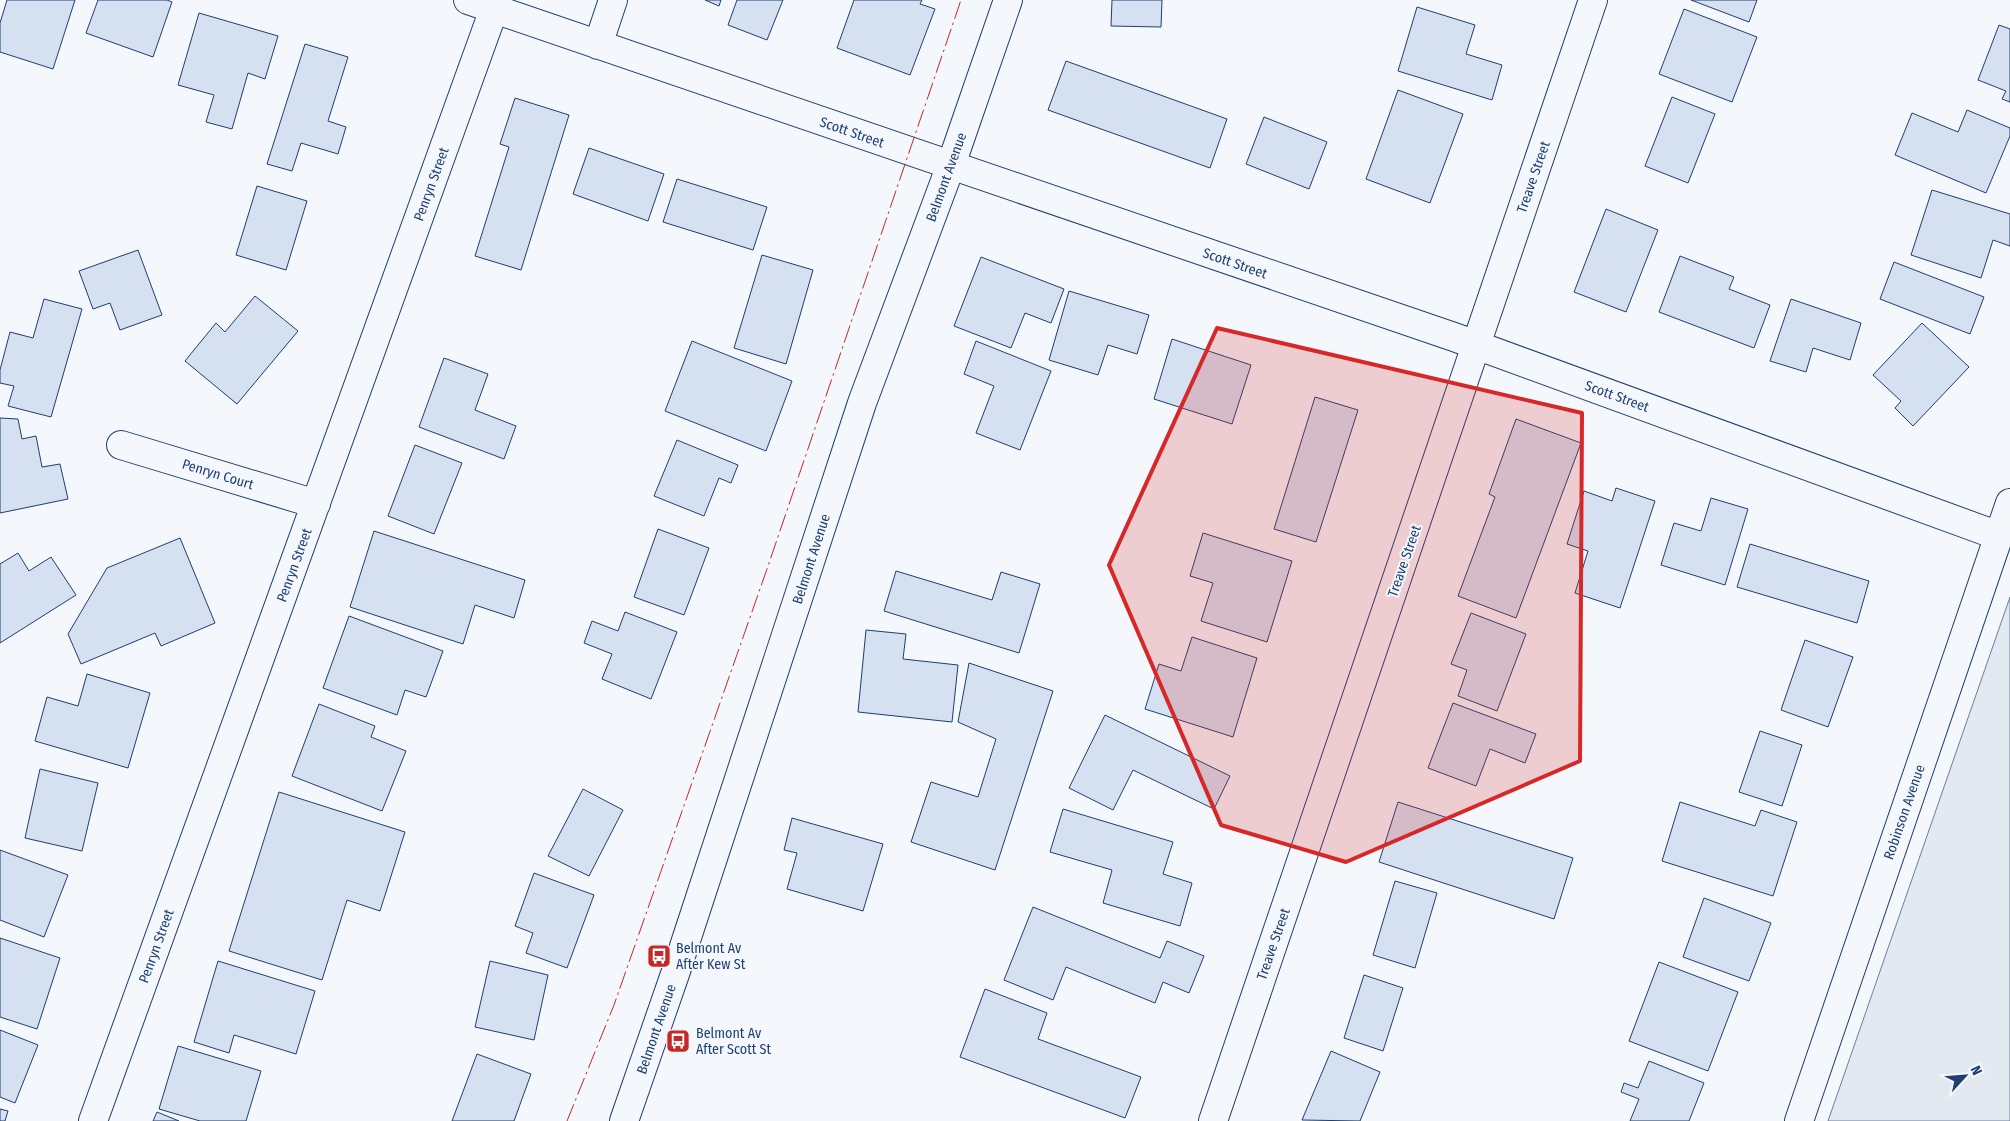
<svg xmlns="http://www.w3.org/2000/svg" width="2010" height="1121" viewBox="0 0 2010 1121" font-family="'Fira Sans Condensed',sans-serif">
	<rect width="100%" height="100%" fill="#f4f7fb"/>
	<!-- green -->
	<path fill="#e3e9f0" stroke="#687fa3" d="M2010 597V1121H1828Z"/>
	<!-- building -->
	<path fill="#d5e0f0" stroke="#1d3f73" d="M7 0H75L53 69 0 52V23Z
		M98 0H167L172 2 153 57 86 33Z
		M705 0H721L719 6Z
		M737 0H783L767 40 728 25Z
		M854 0H922L920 4 935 9 910 75 837 48Z
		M1112 0H1162L1161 27 1111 26Z
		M1691 0H1757L1749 22Z
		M1417 7 1475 25 1466 54 1502 65 1492 100 1398 71Z
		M1684 9 1757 37 1732 102 1659 74Z
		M199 13 278 36 265 79 248 73 232 129 206 122 214 95 178 85Z
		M1999 25 2010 29V102L2002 99 2006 91 1978 80Z
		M305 44 348 57 328 121 346 127 338 154 301 143 292 171 267 164Z
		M1066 61 1227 119 1210 168 1048 110Z
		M1398 90 1463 114 1430 203 1366 179Z
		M1672 97 1715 114 1688 183 1645 166Z
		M515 98 569 115 521 270 475 256 509 147 500 144Z
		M1967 110 2010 128V136L1986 193 1895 155 1912 113 1958 132Z
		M1264 117 1327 142 1309 189 1246 164Z
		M589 148 664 174 648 221 573 194Z
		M677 179 767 207 753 250 663 222Z
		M257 186 307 201 286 270 236 255Z
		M1932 190 2010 214V246L1993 240 1981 278 1911 255Z
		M1606 209 1658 230 1626 312 1574 292Z
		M138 250 162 315 120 330 110 303 93 309 79 271Z
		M762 255 813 270 786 364 734 348Z
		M1680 256 1734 277 1729 289 1770 305 1754 348 1659 312Z
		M981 257 1064 289 1051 323 1025 313 1011 348 954 326Z
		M1894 262 1984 297 1970 334 1880 299Z
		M1069 291 1149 315 1137 354 1108 345 1098 375 1049 360Z
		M255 296 298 331 237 404 185 361 216 323 225 332Z
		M44 299 82 309 51 417 8 406 14 386 0 383V370L10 332 33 338Z
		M1791 299 1861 323 1850 360 1813 348 1806 372 1770 361Z
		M1922 323 1969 367 1913 426 1895 408 1901 401 1873 375Z
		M1172 339 1251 365 1232 424 1154 399Z
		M692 341 792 381 766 451 665 411Z
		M976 341 1051 371 1020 450 976 433 994 386 964 374Z
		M444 358 488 374 475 410 516 426 504 459 419 427Z
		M1315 397 1358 410 1316 542 1274 529Z
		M0 418 18 419 22 439 36 436 42 467 60 464 68 499 0 513Z
		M1516 419 1581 443 1516 618 1458 596 1495 497 1489 494Z
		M677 440 738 465 731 483 719 478 704 516 654 496Z
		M415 445 462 463 434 534 388 516Z
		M1616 488 1655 501 1620 608 1575 593 1588 551 1567 544 1584 491 1612 501Z
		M1711 498 1748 509 1725 585 1661 565 1674 523 1701 531Z
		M658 529 709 548 684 615 634 597Z
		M374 531 525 580 514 618 475 605 463 644 350 607Z
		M1203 533 1292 561 1267 642 1201 621 1213 583 1190 576Z
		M180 538 215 623 161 646 155 633 81 664 68 634 107 568Z
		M1750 544 1869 581 1857 623 1737 587Z
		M18 553 29 571 51 557 76 595 0 643V564Z
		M896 571 992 600 1001 572 1040 584 1019 653 884 611Z
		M625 612 677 632 651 699 602 679 612 654 584 643 592 621 618 631Z
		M1471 613 1526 634 1497 711 1458 696 1467 670 1451 664Z
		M349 616 443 651 426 697 405 690 397 715 323 688Z
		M866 630 906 634 903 659 958 665 952 722 858 712Z
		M1192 637 1257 658 1233 737 1145 709 1159 664 1181 671Z
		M1805 640 1853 657 1828 727 1781 710Z
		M969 663 1053 691 995 870 911 842 931 782 978 797 996 739 958 722Z
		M87 674 150 693 128 768 35 741 47 697 78 706Z
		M1453 703 1536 734 1525 763 1490 749 1476 786 1428 768Z
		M319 704 375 726 371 737 406 751 382 811 292 776Z
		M1105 715 1230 776 1214 809 1133 770 1113 810 1069 788Z
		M1760 731 1802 745 1782 806 1739 792Z
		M40 769 98 783 82 851 25 838Z
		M583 789 623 810 589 876 548 856Z
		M279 792 405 832 380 911 347 900 322 980 229 951Z
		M1398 802 1573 858 1554 919 1379 862Z
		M1680 802 1755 826 1761 810 1797 822 1773 896 1662 861Z
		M1063 809 1173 842 1163 874 1192 883 1180 926 1103 903 1112 870 1050 852Z
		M792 818 883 844 863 911 787 889 797 853 784 850Z
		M0 850 68 875 44 937 0 920Z
		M534 873 594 895 567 968 526 953 533 933 515 926Z
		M1395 881 1437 893 1415 968 1373 955Z
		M1704 898 1771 923 1749 981 1683 957Z
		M1033 907 1160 958 1167 941 1204 956 1189 993 1163 982 1155 1003 1066 967 1053 1000 1004 980Z
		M0 938 60 958 37 1029 0 1017Z
		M218 961 315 991 296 1054 234 1035 229 1053 194 1042Z
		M490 961 548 975 534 1040 475 1027Z
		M1659 962 1738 992 1708 1071 1629 1041Z
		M1364 975 1403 988 1383 1051 1344 1038Z
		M985 989 1047 1013 1038 1039 1141 1077 1125 1118 960 1057Z
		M0 1030 38 1045 15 1103 0 1097Z
		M178 1046 261 1071 246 1121H200L159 1109Z
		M1331 1051 1380 1072 1360 1121 1302 1120Z
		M477 1054 531 1074 514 1121H452Z
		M1649 1061 1704 1083 1689 1121H1630L1639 1099 1621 1092 1624 1083 1638 1088Z
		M0 1109 8 1111 5 1121H0Z
		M157 1112 179 1121H153Z"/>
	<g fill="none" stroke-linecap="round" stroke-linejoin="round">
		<!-- minor casing -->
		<g stroke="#1d3f73" stroke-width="30">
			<path id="minor" d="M468 0 1454 337 1999 536
				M598 45 613 0
				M121 445 316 504
				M93 1121 494 9
				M624 1121 675 974 862 403 951 165 1008 0
				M1213 1121 1593 0
				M1799 1121 2010 503"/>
		</g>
		<!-- minor -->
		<use href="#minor" stroke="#f4f7fb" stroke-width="28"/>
		<!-- power -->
		<path stroke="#c62828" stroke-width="1" stroke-dasharray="18 4 2.5 4" stroke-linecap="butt" d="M567 1121 614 1005 767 569 961 0"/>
	</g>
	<!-- marked area -->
	<path fill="#d62828" fill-opacity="0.2" stroke="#d62828" stroke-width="4" stroke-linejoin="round" d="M1217 328 1582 413 1580 761 1346 862 1221 825 1109 565Z"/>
	<!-- icons -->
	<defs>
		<g id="bus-square" transform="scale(1.25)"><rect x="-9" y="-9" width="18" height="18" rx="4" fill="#c62828" stroke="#f4f7fb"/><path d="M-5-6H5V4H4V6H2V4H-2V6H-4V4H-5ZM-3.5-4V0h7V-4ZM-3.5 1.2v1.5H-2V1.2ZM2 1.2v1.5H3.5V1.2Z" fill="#fff"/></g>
	</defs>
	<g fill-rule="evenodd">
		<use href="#bus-square" x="659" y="956"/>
		<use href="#bus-square" x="678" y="1041"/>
	</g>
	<g text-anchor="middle" stroke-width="4" stroke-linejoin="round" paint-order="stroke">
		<!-- street labels -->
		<g font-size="14" fill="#1d3f73" stroke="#f4f7fb">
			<text transform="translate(852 132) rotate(19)" y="5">Scott Street</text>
			<text transform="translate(946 177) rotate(-70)" y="5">Belmont Avenue</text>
			<text transform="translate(1533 177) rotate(-71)" y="5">Treave Street</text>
			<text transform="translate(431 184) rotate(-70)" y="5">Penryn Street</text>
			<text transform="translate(1235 263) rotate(19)" y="5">Scott Street</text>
			<text transform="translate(1617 396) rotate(20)" y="5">Scott Street</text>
			<text transform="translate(218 474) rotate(17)" y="5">Penryn Court</text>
			<text transform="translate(811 559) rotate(-72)" y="5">Belmont Avenue</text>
			<text transform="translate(1404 561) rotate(-71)" y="5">Treave Street</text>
			<text transform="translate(294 565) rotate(-70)" y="5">Penryn Street</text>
			<text transform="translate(1904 812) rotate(-71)" y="5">Robinson Avenue</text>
			<text transform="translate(1273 944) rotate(-71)" y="5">Treave Street</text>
			<text transform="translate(156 946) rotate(-70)" y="5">Penryn Street</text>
			<text transform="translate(656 1029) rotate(-71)" y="5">Belmont Avenue</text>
		</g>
		<!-- poi labels -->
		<g font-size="14" fill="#1d3f73" stroke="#f4f7fb" text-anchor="start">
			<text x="676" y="953">Belmont Av<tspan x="676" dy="16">After Kew St</tspan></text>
			<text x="696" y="1038">Belmont Av<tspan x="696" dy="16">After Scott St</tspan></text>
		</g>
	</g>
	<!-- north arrow -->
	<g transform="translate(1965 1076) rotate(64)" stroke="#f4f7fb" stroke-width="4" paint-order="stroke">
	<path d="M0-4L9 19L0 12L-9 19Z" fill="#1d3f73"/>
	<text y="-8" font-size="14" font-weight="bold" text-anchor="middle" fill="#1d3f73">N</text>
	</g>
</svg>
